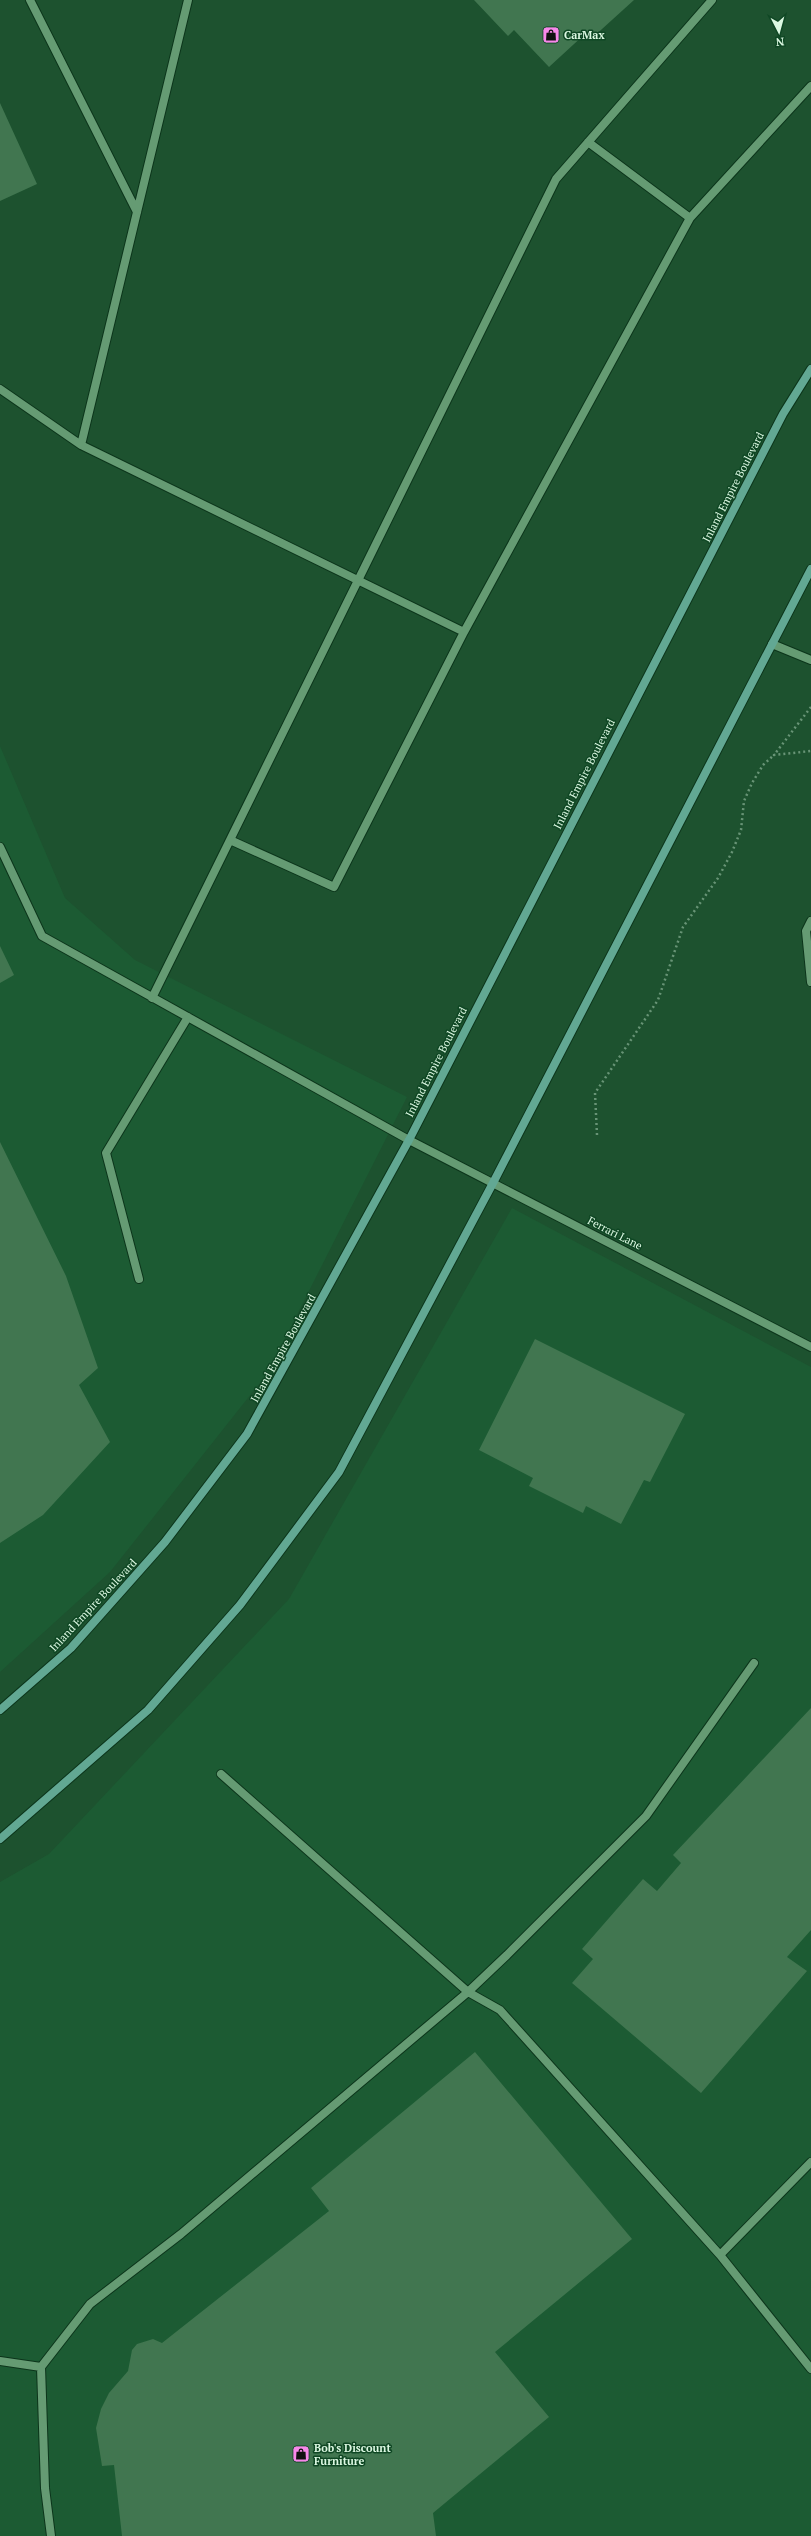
<svg xmlns="http://www.w3.org/2000/svg" width="811" height="2536" viewBox="0 0 811 2536" font-family="'PT Serif',serif">
	<rect width="100%" height="100%" fill="#1d522f"/>
	<!-- built -->
	<path fill="#1c5b33" d="M0 746 65 898 135 960 407 1097 267 1374 110 1572 0 1672Z
		M512 1208 811 1367V2536H0V1882L49 1854 289 1599Z"/>
	<!-- building -->
	<path fill="#417650" d="M474 0H634L591 39 586 33 549 67 514 30 508 36Z
		M0 103 37 184 0 201Z
		M0 946 14 975 0 983Z
		M0 1142 66 1276 98 1368 79 1385 110 1442 43 1515 0 1543Z
		M535 1339 685 1414 650 1482 644 1480 621 1524 586 1506 583 1513 529 1486 533 1478 479 1450Z
		M811 1708V1930L787 1957 807 1971 701 2093 572 1983 593 1959 582 1949 643 1879 657 1891 681 1863 673 1855Z
		M475 2052 632 2239 495 2352 549 2417 433 2513 436 2536H122L114 2465 102 2466 96 2428 101 2409 109 2393 128 2371 132 2350 137 2344 153 2339 162 2343 329 2211 311 2188Z"/>
	<g fill="none" stroke-linecap="round" stroke-linejoin="round">
		<!-- service casing -->
		<g stroke="#0c351b" stroke-width="10">
			<path id="service" d="M30 0 137 212
				M188 0 81 445 464 632 334 887 230 840
				M588 142 690 218
				M0 389 81 445
				M464 632 690 218 811 86
				M772 644 811 660
				M0 847 42 936 409 1140
				M811 921 806 931 811 982
				M152 998 556 179 712 0
				M139 1279 106 1153 188 1017
				M221 1774 468 1992 500 2010 720 2255 811 2369
				M720 2255 811 2162
				M0 2361 41 2367
				M51 2536 45 2488 41 2367 90 2304 181 2234 468 1992 507 1955 646 1816 754 1663"/>
		</g>
		<!-- tertiary casing -->
		<g stroke="#0c351b" stroke-width="10">
			<path id="tertiary" d="M409 1140 811 1347"/>
		</g>
		<!-- secondary casing -->
		<g stroke="#0c351b" stroke-width="10">
			<path id="secondary" d="M0 1710 71 1648 165 1542 247 1434 409 1140 783 414 811 369
				M0 1839 148 1710 240 1605 339 1472 493 1183 811 569"/>
		</g>
		<!-- path -->
		<path stroke="#689476" stroke-width="2.5" stroke-dasharray="2 3" stroke-linecap="butt" d="M811 707 774 755 811 751
			M597 1135 595 1093 658 1000 683 927 718 878 732 852 741 830 744 801 752 783 763 765 774 755"/>
		<!-- service -->
		<use href="#service" stroke="#659b73" stroke-width="8"/>
		<!-- tertiary -->
		<use href="#tertiary" stroke="#659b73" stroke-width="8"/>
		<!-- secondary -->
		<use href="#secondary" stroke="#62a893" stroke-width="8"/>
	</g>
	<!-- icons -->
	<defs>
		<g id="shop-square" transform="scale(0.9)"><rect x="-9" y="-9" width="18" height="18" rx="4" fill="#f888ea" stroke="#0f4724"/><path d="M-5-2.5h2.3a2.7 3.5 0 0 1 5.4 0H5L5.5 6h-11ZM-1.5-2.5h3a1.5 2.3 0 0 0-3 0Z" fill="#111"/></g>
	</defs>
	<g fill-rule="evenodd">
		<use href="#shop-square" x="551" y="35"/>
		<use href="#shop-square" x="301" y="2454"/>
	</g>
	<g text-anchor="middle" stroke-width="3" stroke-linejoin="round" paint-order="stroke">
		<!-- poi labels -->
		<g font-size="11" font-weight="bold" fill="#dcf8e2" stroke="#0f4724" text-anchor="start">
			<text x="564" y="39">CarMax</text>
			<text x="314" y="2452">Bob's Discount<tspan x="314" dy="13">Furniture</tspan></text>
		</g>
		<!-- street labels -->
		<g font-size="11" fill="#dcf8e2" stroke="#0f4724">
			<text transform="translate(733 487) rotate(-63)" y="4">Inland Empire Boulevard</text>
			<text transform="translate(584 774) rotate(-63)" y="4">Inland Empire Boulevard</text>
			<text transform="translate(436 1062) rotate(-63)" y="4">Inland Empire Boulevard</text>
			<text transform="translate(615 1233) rotate(27)" y="4">Ferrari Lane</text>
			<text transform="translate(283 1348) rotate(-61)" y="4">Inland Empire Boulevard</text>
			<text transform="translate(93 1605) rotate(-47)" y="4">Inland Empire Boulevard</text>
		</g>
	</g>
	<!-- north arrow -->
	<g transform="translate(779 32) rotate(174)" stroke="#0f4724" stroke-width="3" paint-order="stroke">
	<path d="M0-3L7 15L0 10L-7 15Z" fill="#dcf8e2"/>
	<text y="-6" font-size="11" font-weight="bold" text-anchor="middle" fill="#dcf8e2">N</text>
	</g>
</svg>
